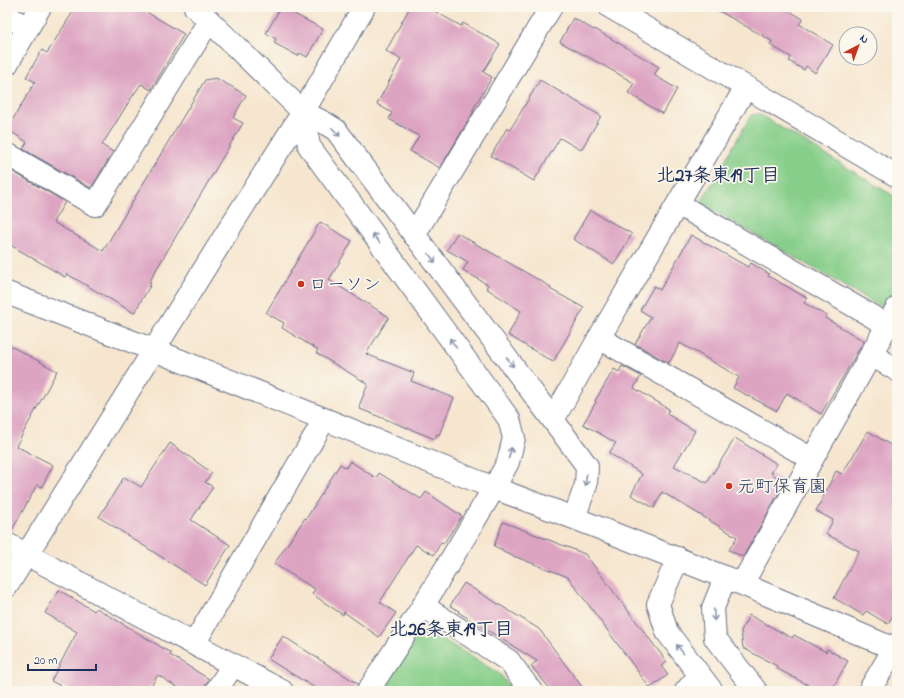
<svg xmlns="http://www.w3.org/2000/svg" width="904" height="698" viewBox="0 0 904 698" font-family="'Indie Flower','Klee One',sans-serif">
	<rect width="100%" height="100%" fill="#fbf7ec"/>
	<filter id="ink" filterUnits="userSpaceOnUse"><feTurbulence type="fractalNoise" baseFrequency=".025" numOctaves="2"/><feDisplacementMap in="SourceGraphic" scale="8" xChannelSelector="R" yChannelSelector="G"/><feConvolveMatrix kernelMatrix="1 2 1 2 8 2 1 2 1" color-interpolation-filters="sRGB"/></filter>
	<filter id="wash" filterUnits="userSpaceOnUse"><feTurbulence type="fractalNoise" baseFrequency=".012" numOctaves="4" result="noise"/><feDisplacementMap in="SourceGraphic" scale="16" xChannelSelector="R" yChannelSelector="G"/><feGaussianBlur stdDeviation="0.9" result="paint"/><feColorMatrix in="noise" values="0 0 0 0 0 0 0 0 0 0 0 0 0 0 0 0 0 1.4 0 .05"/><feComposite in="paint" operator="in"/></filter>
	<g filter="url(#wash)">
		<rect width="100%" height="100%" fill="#f6e6cf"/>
		<!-- green -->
		<path fill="#86ce89" stroke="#507e74" d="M759 114 897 198V292L890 305 881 307 705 206 702 201 751 115Z
			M429 631 500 674 513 691H383L419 633Z"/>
		<g id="blocks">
			<!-- building -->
			<path fill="#dda4c2" d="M76 7H138L184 34 151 90 141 84 130 100 102 145 113 152 91 188 23 149 27 142 7 129 35 82 26 77 42 50 47 53Z
				M281 7 323 29 307 57 300 53 298 56 274 43 276 39 266 33Z
				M410 7H427L461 26 463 23 500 44 483 72 492 77 472 111H474L440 168 410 151 419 136 389 119 392 113 377 104 401 59 386 51Z
				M712 7H783L803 19 799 24 833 45 815 73 806 66 804 70 789 61 791 57 770 45 772 41Z
				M573 18 594 30 595 29 659 67 654 75 677 89 663 114 628 93 634 83 592 59 560 42Z
				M216 78 246 95 233 118 243 123 156 270 149 283 151 284 134 313 67 274 65 277 7 243V174L10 170 65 202 53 222 103 251 205 80Z
				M540 80 601 116 581 150 560 138 534 181 491 156 507 128 510 130Z
				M590 210 632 234 614 264 573 239Z
				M320 222 352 241 329 280 389 317 366 354 414 373 411 381 454 398 439 435 437 434 435 439 360 409 361 407 359 406 368 384 316 353 318 350 282 328 284 323 266 313Z
				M457 233 551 287 550 289 584 308 553 362 508 335 521 311 486 288 488 285 463 270 468 262 447 250Z
				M691 235 748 267 751 263 769 274 768 276 807 298 804 303 827 316 825 318 864 341 821 414 787 393 777 411 733 388 739 377 680 343 669 363 635 344 651 317 640 310 654 286 660 290Z
				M7 344 57 371 16 446 53 465 42 487 37 485 11 532H7Z
				M622 366 641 376 634 388 669 409 667 414 695 431 674 466 707 483 735 438 777 464 771 473 785 482 743 557 729 550 737 537 662 492 654 508 631 495 642 474 609 453 616 443 583 424 596 402 595 401 614 369 619 372Z
				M868 431 897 449V608L888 624 866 611 863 615 834 598 859 551 826 534 833 520 816 511 836 471 842 474Z
				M170 443 212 473 205 482 213 487 191 520 230 545 205 585 99 517 124 477 141 487Z
				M350 461 376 478 379 473 421 499 426 492 462 516 444 543 441 542 434 555 416 545 380 602 396 613 379 637 344 612 343 615 312 594 315 589 274 564 305 518 306 519 340 464 346 468Z
				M503 522 585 554 667 662 661 666 668 675 650 688 568 577 503 552V550L494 546Z
				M464 583 539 629 585 691H552L531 666 537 661 458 612 459 611 450 606Z
				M59 590 94 611 96 608 128 627 171 653 170 655 209 679 202 691H183L158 675 148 691H71L51 681 77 632 45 613Z
				M749 615 792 638 794 635 826 652 827 649 848 661 831 691H804L808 685 776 668 777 666 743 648 741 631Z
				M283 636 358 684 356 691H320L268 659Z"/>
		</g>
	</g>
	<g filter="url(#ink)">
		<use href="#blocks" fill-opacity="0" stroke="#686f86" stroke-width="1"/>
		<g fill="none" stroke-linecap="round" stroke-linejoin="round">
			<!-- minor casing -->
			<g stroke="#686f86" stroke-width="24">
				<path id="minor" d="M195 7 303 112 323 122 336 130 553 420 587 466 586 485 574 518
					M610 7 897 176
					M7 16 28 28
					M7 64 40 7
					M303 112 309 146 509 419 514 438 508 462 494 488 423 606 368 691
					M7 154 95 205 209 21
					M678 204 887 325
					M414 235 551 7
					M7 293 154 350 494 488 574 518 742 584 897 650
					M599 338 812 459
					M872 355 897 370
					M553 420 599 338 746 87
					M7 544 282 691
					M678 558 658 604 667 632 712 691
					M725 578 713 608 715 638 756 691
					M742 584 897 308
					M7 586 154 350 234 221 303 112 364 7
					M423 606 509 661 531 691
					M194 644 324 420
					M216 691 233 665
					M686 691 700 675
					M869 691 897 644"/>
			</g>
			<!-- minor -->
			<use href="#minor" stroke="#fff" stroke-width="22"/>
		</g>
		<!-- one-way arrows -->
		<defs><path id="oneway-shaft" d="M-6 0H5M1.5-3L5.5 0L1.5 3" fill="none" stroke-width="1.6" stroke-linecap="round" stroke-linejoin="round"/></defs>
		<g stroke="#8d97ae">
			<use href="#oneway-shaft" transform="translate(336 132) rotate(46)"/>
			<use href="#oneway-shaft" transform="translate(376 238) rotate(-126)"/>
			<use href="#oneway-shaft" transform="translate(432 258) rotate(53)"/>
			<use href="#oneway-shaft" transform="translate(453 343) rotate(-126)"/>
			<use href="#oneway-shaft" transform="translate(510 362) rotate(53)"/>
			<use href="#oneway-shaft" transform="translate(510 453) rotate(-75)"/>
			<use href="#oneway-shaft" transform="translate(586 480) rotate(95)"/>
			<use href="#oneway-shaft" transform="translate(714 615) rotate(87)"/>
			<use href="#oneway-shaft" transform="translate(680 649) rotate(-128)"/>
		</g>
	</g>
	<!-- markers -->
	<g fill="#c8321e" stroke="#fbf7ec" stroke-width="1.5">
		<circle cx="301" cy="284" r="4"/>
		<circle cx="729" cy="486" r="4"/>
	</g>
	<g text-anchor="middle" stroke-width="3.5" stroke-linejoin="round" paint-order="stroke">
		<!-- poi labels -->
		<g font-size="18" fill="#1b2f5e" stroke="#fbf7ec" text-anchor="start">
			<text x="309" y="290">ローソン</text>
			<text x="737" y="492">元町保育園</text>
		</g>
		<!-- neighbourhood labels -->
		<g font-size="19" font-weight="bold" fill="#1b2f5e" stroke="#fbf7ec">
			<text x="718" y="181">北27条東19丁目</text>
			<text x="451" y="635">北26条東19丁目</text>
		</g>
	</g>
	<!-- margin -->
	<rect width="904" height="698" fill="none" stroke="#fbf7ec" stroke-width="24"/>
	<!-- north arrow -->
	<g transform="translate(858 46) rotate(41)"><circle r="19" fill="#fbf7ec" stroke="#a1a7b3"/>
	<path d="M0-3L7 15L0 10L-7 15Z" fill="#c8321e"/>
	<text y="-6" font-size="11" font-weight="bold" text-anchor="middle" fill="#1b2f5e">N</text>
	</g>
	<!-- scale -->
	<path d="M28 664v6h68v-6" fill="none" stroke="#1b2f5e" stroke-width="2"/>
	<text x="34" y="664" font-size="12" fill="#1b2f5e" stroke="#fbf7ec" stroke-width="3" paint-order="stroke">20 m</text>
</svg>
